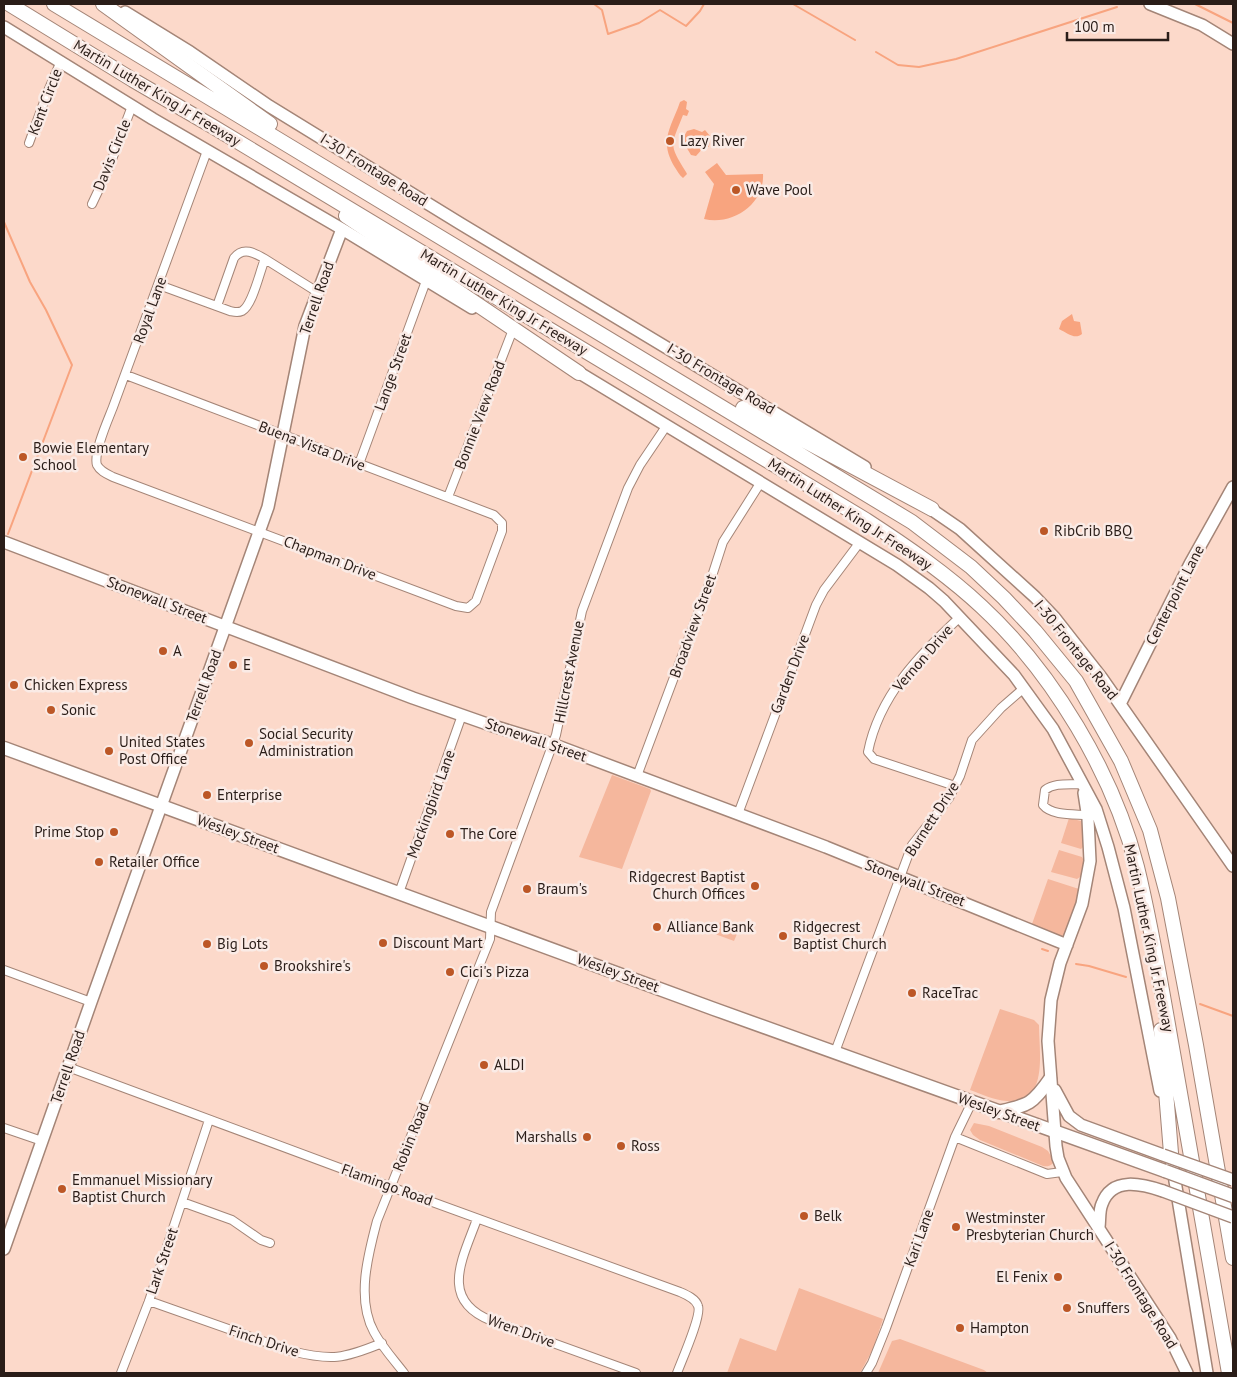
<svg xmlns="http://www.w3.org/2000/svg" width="1237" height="1377" viewBox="0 0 1237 1377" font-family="'PT Sans',sans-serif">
	<rect width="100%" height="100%" fill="#fcd9ca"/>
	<!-- green -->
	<path fill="#f5b79d" d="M612 775 650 789 651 791 622 869 579 857Z
		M1069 818 1081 821 1083 827 1084 846 1081 849 1061 843Z
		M1059 850 1082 857 1084 861 1083 875 1077 879 1051 872Z
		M1048 879 1079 889 1080 895 1065 935 1061 936 1032 924Z
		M720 922 739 929 734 941 715 934Z
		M1000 1009 1034 1020 1039 1025C1039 1052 1049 1105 1007 1101 994 1100 981 1094 970 1090Z
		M974 1123 989 1126 1042 1147 1048 1151 1052 1158 1056 1159C1052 1165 1050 1167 1043 1166L980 1140 973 1135 970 1130Z
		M799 1288 883 1319 873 1349 860 1373H727L740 1338 776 1351Z
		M900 1339 984 1370 988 1373H878L892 1341Z"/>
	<!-- water -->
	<path fill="#f8a47f" d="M684 100 687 102 686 109 689 111 687 116 683 115C671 146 668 143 686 172L687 174 683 178C679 175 677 170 674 166 659 140 671 128 680 102Z
		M694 129 702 132 705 130 710 136 709 147H704L696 156 691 155 682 140 687 131Z
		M717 163 726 175 763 174C765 205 731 226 704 219L714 184 705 172Z
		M1072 314 1074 321 1080 322 1082 334C1075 340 1067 333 1059 329L1062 321Z"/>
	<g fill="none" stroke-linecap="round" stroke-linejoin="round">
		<!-- stream -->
		<path stroke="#f8a47f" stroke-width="2" d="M594 4 602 10 608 34 639 23 660 10 686 26 700 11 704 4
			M793 4 855 40
			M1195 4 1233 23
			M876 52 898 65 919 67 956 59 1117 7
			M4 222 30 282 46 310 72 365 8 534
			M1042 949 1048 951
			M1076 964 1089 966 1126 977
			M1200 1004 1233 1016"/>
		<!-- street casing -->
		<g stroke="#a48577" stroke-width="10">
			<path id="street" d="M29 143 48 91 61 61
				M92 204 108 170 132 106
				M159 285 230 311C235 312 238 313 242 311 253 305 260 270 265 259
				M217 306 234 258C243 246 255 253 265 259L319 293
				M126 375 494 515 502 523V531L476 601 468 608 456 606 113 477C107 474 100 471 97 465 93 453 108 420 113 407L207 151
				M359 464 426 281
				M448 497 512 332
				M637 776 712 576 723 542 761 482
				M1083 784C1070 785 1055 782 1045 790L1043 805C1052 816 1074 814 1087 815
				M955 786 874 759 868 752C879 696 919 655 960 617
				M738 814 816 605 824 590 860 542
				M399 893 462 715
				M4 970 91 1002
				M835 1052 912 845 949 798 960 776 972 740 1001 708 1024 688
				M68 1067 391 1187 680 1292C687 1295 696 1299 698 1306 702 1315 681 1362 677 1373
				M4 1128 42 1141
				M955 1137 1047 1174 1062 1172
				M182 1202 232 1220 261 1240 270 1243
				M477 1219C463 1258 438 1300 492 1321L636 1373
				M149 1301 291 1351C332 1361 343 1359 382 1343
				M121 1373 149 1301 209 1120
				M404 1373C394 1360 382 1347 374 1332 356 1299 368 1255 377 1221L490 939 491 912 556 735 582 611 628 488 640 465 667 425
				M866 1373 872 1363 886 1328 955 1137 972 1102"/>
		</g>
		<!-- secondary casing -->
		<g stroke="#a48577" stroke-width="14">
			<path id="secondary" d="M1150 4 1202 25 1233 44
				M125 12 190 52 269 106 461 224 865 467
				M4 27 153 119 342 229 472 308
				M573 369 897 565 929 588 944 601 1014 675 1053 729 1096 809 1108 847 1124 908 1160 1091
				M925 505 960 529 1035 597 1054 617 1101 677 1233 866
				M4 542 413 698 490 725 552 744 826 847 1067 945
				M1120 704 1190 564 1233 487
				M1084 793 1088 819 1090 861 1082 904 1060 963 1051 1000 1048 1041 1056 1146 1058 1158 1066 1178 1170 1338 1187 1373
				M1055 1090 1069 1116 1081 1125 1163 1155
				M1170 1151 1207 1373
				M1099 1227C1100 1220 1099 1210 1102 1204 1112 1176 1142 1184 1163 1191
				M4 1249 91 1002 268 507 305 326 342 229"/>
		</g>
		<!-- primary casing -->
		<g stroke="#a48577" stroke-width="15">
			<path id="primary" d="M4 748 714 1009 1165 1171
				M998 1112C1028 1105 1032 1105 1050 1079"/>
		</g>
		<!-- highway casing -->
		<g stroke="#a48577" stroke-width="16">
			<path id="highway" d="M9 4 133 80 212 126 866 520C906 546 947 574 982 607 1053 673 1113 773 1137 867 1152 928 1162 991 1173 1053 1192 1160 1210 1266 1229 1373
				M54 4 912 522 971 567 1004 598 1035 631 1076 681 1121 761 1150 830 1168 898 1196 1045 1233 1258
				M103 4 270 124
				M346 216 579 373
				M743 408 932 509
				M1161 1030 1171 1153"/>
		</g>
		<!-- street -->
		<use href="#street" stroke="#fff" stroke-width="8"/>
		<!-- secondary -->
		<use href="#secondary" stroke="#fff" stroke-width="11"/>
		<!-- primary -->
		<use href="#primary" stroke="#fff" stroke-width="12"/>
		<!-- highway -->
		<use href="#highway" stroke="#fff" stroke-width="14"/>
		<!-- secondary-bridge casing -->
		<g stroke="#a48577" stroke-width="14" stroke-linecap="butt">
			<path id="secondary-bridge" d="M1163 1155 1233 1180
				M1163 1191 1233 1217"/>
		</g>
		<!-- primary-bridge casing -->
		<g stroke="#a48577" stroke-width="15" stroke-linecap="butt">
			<path id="primary-bridge" d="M1165 1171 1233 1196"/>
		</g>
		<!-- secondary-bridge -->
		<use href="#secondary-bridge" stroke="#fff" stroke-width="11"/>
		<!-- primary-bridge -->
		<use href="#primary-bridge" stroke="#fff" stroke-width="12"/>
	</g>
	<!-- markers -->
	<g fill="#bc5726" stroke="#faebe6" stroke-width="2">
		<circle cx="670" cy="141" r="5"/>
		<circle cx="736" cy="190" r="5"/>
		<circle cx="23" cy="457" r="5"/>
		<circle cx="1044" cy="531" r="5"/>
		<circle cx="163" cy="651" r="5"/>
		<circle cx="233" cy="665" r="5"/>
		<circle cx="14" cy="685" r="5"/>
		<circle cx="51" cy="710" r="5"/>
		<circle cx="249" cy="743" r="5"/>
		<circle cx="109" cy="751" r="5"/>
		<circle cx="207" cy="795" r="5"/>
		<circle cx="114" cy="832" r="5"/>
		<circle cx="450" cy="834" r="5"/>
		<circle cx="99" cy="862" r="5"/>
		<circle cx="755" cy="886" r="5"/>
		<circle cx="527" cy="889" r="5"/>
		<circle cx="657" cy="927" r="5"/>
		<circle cx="783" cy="936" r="5"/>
		<circle cx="383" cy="943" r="5"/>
		<circle cx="207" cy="944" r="5"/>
		<circle cx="264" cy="966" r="5"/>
		<circle cx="450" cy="972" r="5"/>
		<circle cx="912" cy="993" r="5"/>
		<circle cx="484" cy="1065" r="5"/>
		<circle cx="587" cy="1137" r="5"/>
		<circle cx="621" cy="1146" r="5"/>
		<circle cx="62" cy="1189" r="5"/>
		<circle cx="804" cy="1216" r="5"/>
		<circle cx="956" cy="1227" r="5"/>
		<circle cx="1058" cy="1277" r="5"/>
		<circle cx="1067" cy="1308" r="5"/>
		<circle cx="960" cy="1328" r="5"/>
	</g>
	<g text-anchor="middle" stroke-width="5" stroke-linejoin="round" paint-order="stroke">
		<!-- street labels -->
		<g font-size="15" fill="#2a1d18" stroke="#faebe6">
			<text transform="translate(157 93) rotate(31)" y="5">Martin Luther King Jr Freeway</text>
			<text transform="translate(45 102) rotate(-69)" y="5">Kent Circle</text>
			<text transform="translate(112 155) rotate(-68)" y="5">Davis Circle</text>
			<text transform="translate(374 170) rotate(32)" y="5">I-30 Frontage Road</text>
			<text transform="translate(317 298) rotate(-71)" y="5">Terrell Road</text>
			<text transform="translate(504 302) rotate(31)" y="5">Martin Luther King Jr Freeway</text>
			<text transform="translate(150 310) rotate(-70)" y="5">Royal Lane</text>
			<text transform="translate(393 372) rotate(-70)" y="5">Lange Street</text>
			<text transform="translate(721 379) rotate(31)" y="5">I-30 Frontage Road</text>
			<text transform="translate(480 415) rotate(-69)" y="5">Bonnie View Road</text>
			<text transform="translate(312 446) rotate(21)" y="5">Buena Vista Drive</text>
			<text transform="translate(850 514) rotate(33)" y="5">Martin Luther King Jr Freeway</text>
			<text transform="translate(330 558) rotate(21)" y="5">Chapman Drive</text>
			<text transform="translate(1175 595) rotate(-63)" y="5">Centerpoint Lane</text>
			<text transform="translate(157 600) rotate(21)" y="5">Stonewall Street</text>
			<text transform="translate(693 626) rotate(-70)" y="5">Broadview Street</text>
			<text transform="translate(1076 650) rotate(51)" y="5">I-30 Frontage Road</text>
			<text transform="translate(923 658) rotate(-49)" y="5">Vernon Drive</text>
			<text transform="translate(569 672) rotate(-79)" y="5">Hillcrest Avenue</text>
			<text transform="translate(790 674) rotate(-69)" y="5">Garden Drive</text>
			<text transform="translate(204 686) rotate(-70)" y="5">Terrell Road</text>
			<text transform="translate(536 740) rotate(19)" y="5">Stonewall Street</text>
			<text transform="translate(431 804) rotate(-70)" y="5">Mockingbird Lane</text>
			<text transform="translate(932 819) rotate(-57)" y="5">Burnett Drive</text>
			<text transform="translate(238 834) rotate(20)" y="5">Wesley Street</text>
			<text transform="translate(915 883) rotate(21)" y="5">Stonewall Street</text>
			<text transform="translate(1149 938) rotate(78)" y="5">Martin Luther King Jr Freeway</text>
			<text transform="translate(618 973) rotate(20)" y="5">Wesley Street</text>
			<text transform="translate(68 1067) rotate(-71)" y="5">Terrell Road</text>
			<text transform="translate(999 1112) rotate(20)" y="5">Wesley Street</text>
			<text transform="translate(411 1137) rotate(-68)" y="5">Robin Road</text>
			<text transform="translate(387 1185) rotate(20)" y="5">Flamingo Road</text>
			<text transform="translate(919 1238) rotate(-70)" y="5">Kari Lane</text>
			<text transform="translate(162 1261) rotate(-71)" y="5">Lark Street</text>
			<text transform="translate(1141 1295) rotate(58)" y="5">I-30 Frontage Road</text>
			<text transform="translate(521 1331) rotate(20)" y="5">Wren Drive</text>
			<text transform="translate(264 1341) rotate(18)" y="5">Finch Drive</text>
		</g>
		<!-- poi labels -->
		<g font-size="15" fill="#2a1d18" stroke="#faebe6" text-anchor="start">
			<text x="680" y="146">Lazy River</text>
			<text x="746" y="195">Wave Pool</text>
			<text x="33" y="453">Bowie Elementary<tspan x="33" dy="17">School</tspan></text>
			<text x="1054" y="536">RibCrib BBQ</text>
			<text x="173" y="656">A</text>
			<text x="243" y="670">E</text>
			<text x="24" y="690">Chicken Express</text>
			<text x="61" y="715">Sonic</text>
			<text x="259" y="739">Social Security<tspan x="259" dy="17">Administration</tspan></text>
			<text x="119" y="747">United States<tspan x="119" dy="17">Post Office</tspan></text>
			<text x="217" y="800">Enterprise</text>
			<text x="104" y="837" text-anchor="end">Prime Stop</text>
			<text x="460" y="839">The Core</text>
			<text x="109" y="867">Retailer Office</text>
			<text x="745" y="882" text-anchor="end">Ridgecrest Baptist<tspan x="745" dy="17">Church Offices</tspan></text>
			<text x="537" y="894">Braum's</text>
			<text x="667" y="932">Alliance Bank</text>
			<text x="793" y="932">Ridgecrest<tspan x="793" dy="17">Baptist Church</tspan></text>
			<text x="393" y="948">Discount Mart</text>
			<text x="217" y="949">Big Lots</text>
			<text x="274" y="971">Brookshire's</text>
			<text x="460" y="977">Cici's Pizza</text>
			<text x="922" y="998">RaceTrac</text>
			<text x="494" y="1070">ALDI</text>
			<text x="577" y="1142" text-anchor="end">Marshalls</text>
			<text x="631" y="1151">Ross</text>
			<text x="72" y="1185">Emmanuel Missionary<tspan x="72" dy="17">Baptist Church</tspan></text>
			<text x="814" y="1221">Belk</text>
			<text x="966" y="1223">Westminster<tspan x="966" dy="17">Presbyterian Church</tspan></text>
			<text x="1048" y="1282" text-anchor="end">El Fenix</text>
			<text x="1077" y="1313">Snuffers</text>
			<text x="970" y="1333">Hampton</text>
		</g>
	</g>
	<!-- border -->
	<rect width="1237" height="1377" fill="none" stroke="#2a1d18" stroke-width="10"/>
	<!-- scale -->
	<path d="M1067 32v8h101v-8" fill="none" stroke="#2a1d18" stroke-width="2.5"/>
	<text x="1074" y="32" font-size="15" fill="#2a1d18" stroke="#faebe6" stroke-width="4" paint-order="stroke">100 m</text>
</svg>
